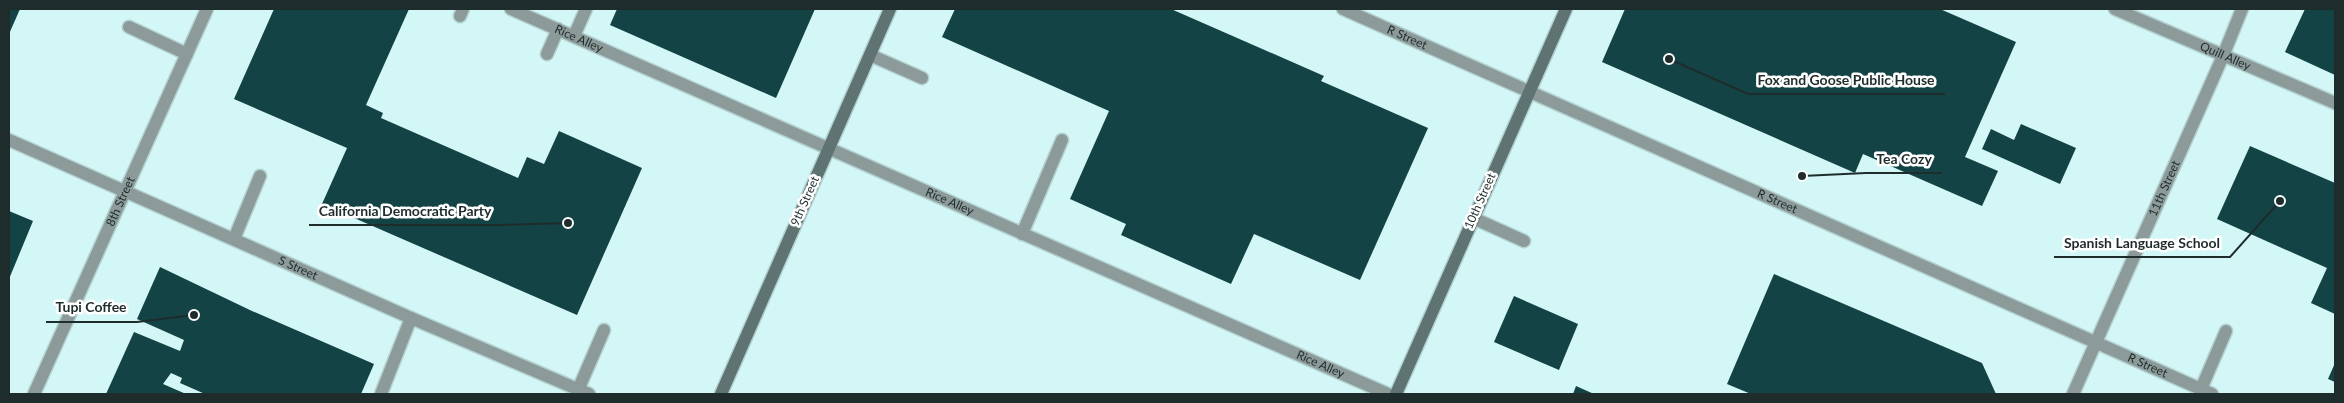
<svg xmlns="http://www.w3.org/2000/svg" width="2344" height="403" viewBox="0 0 2344 403" font-family="Lato,sans-serif">
	<rect width="100%" height="100%" fill="#d3f6f6"/>
	<!-- building -->
	<path fill="#134344" d="M9 9H20L9 34Z
		M274 9H409L366 105 383 113 381 118 518 178 527 157 544 164 559 131 642 168 577 315 322 204 347 148 234 99Z
		M617 9H815L776 98 610 25Z
		M955 9H1171L1324 76 1321 81 1428 128 1360 280 1254 234 1231 284 1121 235 1126 224 1070 199 1109 111 942 37Z
		M1625 9H1940L2016 42 1965 157 1998 171 1982 206 1863 154 1855 173 1602 62Z
		M2305 9H2335V75L2285 52Z
		M2021 124 2076 148 2060 184 1982 149 1991 129 2014 140Z
		M2250 146 2335 183V314L2311 303 2327 268 2217 219Z
		M9 211 33 221 9 279Z
		M160 267 252 311 374 364 361 394H205L180 383 182 378 171 373 163 384 186 394H106L134 332 180 351 184 340 137 319Z
		M1774 274 1982 363 1996 394H1751L1727 384Z
		M1514 296 1578 324 1559 370 1494 342Z
		M2335 363V382L2328 379Z
		M1576 386 1594 394H1573Z"/>
	<g fill="none" stroke-linecap="round" stroke-linejoin="round">
		<!-- lane casing -->
		<g stroke="#b3d2d2" stroke-width="15">
			<g id="lane">
				<path id="s1" d="M511 9 1388 394"/>
				<path id="s2" d="M2115 9 2335 103"/>
				<path d="M460 16 463 9"/>
				<path d="M129 27 187 54"/>
				<path d="M574 36 586 9"/>
				<path d="M547 54 558 29"/>
				<path d="M870 55 922 78"/>
				<path d="M1473 218 1524 241"/>
				<path d="M1022 234 1062 140"/>
				<path d="M234 239 260 176"/>
				<path d="M2201 389 2226 331"/>
				<path d="M578 390 604 330"/>
				<path d="M381 394 411 318"/>
			</g>
		</g>
		<!-- street casing -->
		<g stroke="#b3d2d2" stroke-width="15">
			<g id="street">
				<path id="s3" d="M1343 9 2212 394"/>
				<path id="s4" d="M9 140 411 318 589 394"/>
				<path id="s5" d="M34 394 207 9"/>
				<path id="s6" d="M2073 394 2223 56 2242 9"/>
			</g>
		</g>
		<!-- secondary casing -->
		<g stroke="#b3d2d2" stroke-width="15">
			<path id="secondary" d="M721 394 890 9
				M1396 394 1566 9"/>
		</g>
		<!-- lane -->
		<use href="#lane" stroke="#8c9a9a" stroke-width="12"/>
		<!-- street -->
		<use href="#street" stroke="#8c9a9a" stroke-width="12"/>
		<!-- secondary -->
		<use href="#secondary" stroke="#5e7372" stroke-width="12"/>
	</g>
	<g text-anchor="middle" stroke-width="5" stroke-linejoin="round" paint-order="stroke">
		<!-- street labels -->
		<g font-size="12" fill="#1f2c2c" stroke="#fff">
			<text dy="4" stroke="none"><textPath href="#s3" startOffset="70">R Street</textPath></text>
			<text dy="4" stroke="none"><textPath href="#s1" startOffset="74">Rice Alley</textPath></text>
			<text dy="4" stroke="none"><textPath href="#s2" startOffset="120">Quill Alley</textPath></text>
			<text dy="4" stroke="none"><textPath href="#s6" startOffset="225">11th Street</textPath></text>
			<text transform="translate(805 201) rotate(-66)" y="4">9th Street</text>
			<text transform="translate(1480 201) rotate(-66)" y="4">10th Street</text>
			<text dy="4" stroke="none"><textPath href="#s5" startOffset="211">8th Street</textPath></text>
			<text dy="4" stroke="none"><textPath href="#s1" startOffset="479">Rice Alley</textPath></text>
			<text dy="4" stroke="none"><textPath href="#s3" startOffset="475">R Street</textPath></text>
			<text dy="4" stroke="none"><textPath href="#s4" startOffset="316">S Street</textPath></text>
			<text dy="4" stroke="none"><textPath href="#s1" startOffset="884">Rice Alley</textPath></text>
			<text dy="4" stroke="none"><textPath href="#s3" startOffset="880">R Street</textPath></text>
		</g>
	</g>
	<!-- callouts -->
	<path fill="none" stroke="#1f2c2c" stroke-width="2" d="M1669 59L1748 94H1945M1802 176L1866 173H1942M568 223L501 225H309M2280 201L2230 257H2054M194 315L137 322H46"/>
	<g fill="#1f2c2c" stroke="#fff" stroke-width="2">
		<circle cx="1669" cy="59" r="5"/>
		<circle cx="1802" cy="176" r="5"/>
		<circle cx="568" cy="223" r="5"/>
		<circle cx="2280" cy="201" r="5"/>
		<circle cx="194" cy="315" r="5"/>
	</g>
	<g font-size="14" text-anchor="middle" font-weight="bold" fill="#1f2c2c" stroke="#fff" stroke-width="5" stroke-linejoin="round" paint-order="stroke">
		<text x="1846" y="85">Fox and Goose Public House</text>
		<text x="1904" y="164">Tea Cozy</text>
		<text x="405" y="216">California Democratic Party</text>
		<text x="2142" y="248">Spanish Language School</text>
		<text x="91" y="312">Tupi Coffee</text>
	</g>
	<!-- border -->
	<rect width="2344" height="403" fill="none" stroke="#1f2c2c" stroke-width="20"/>
</svg>
